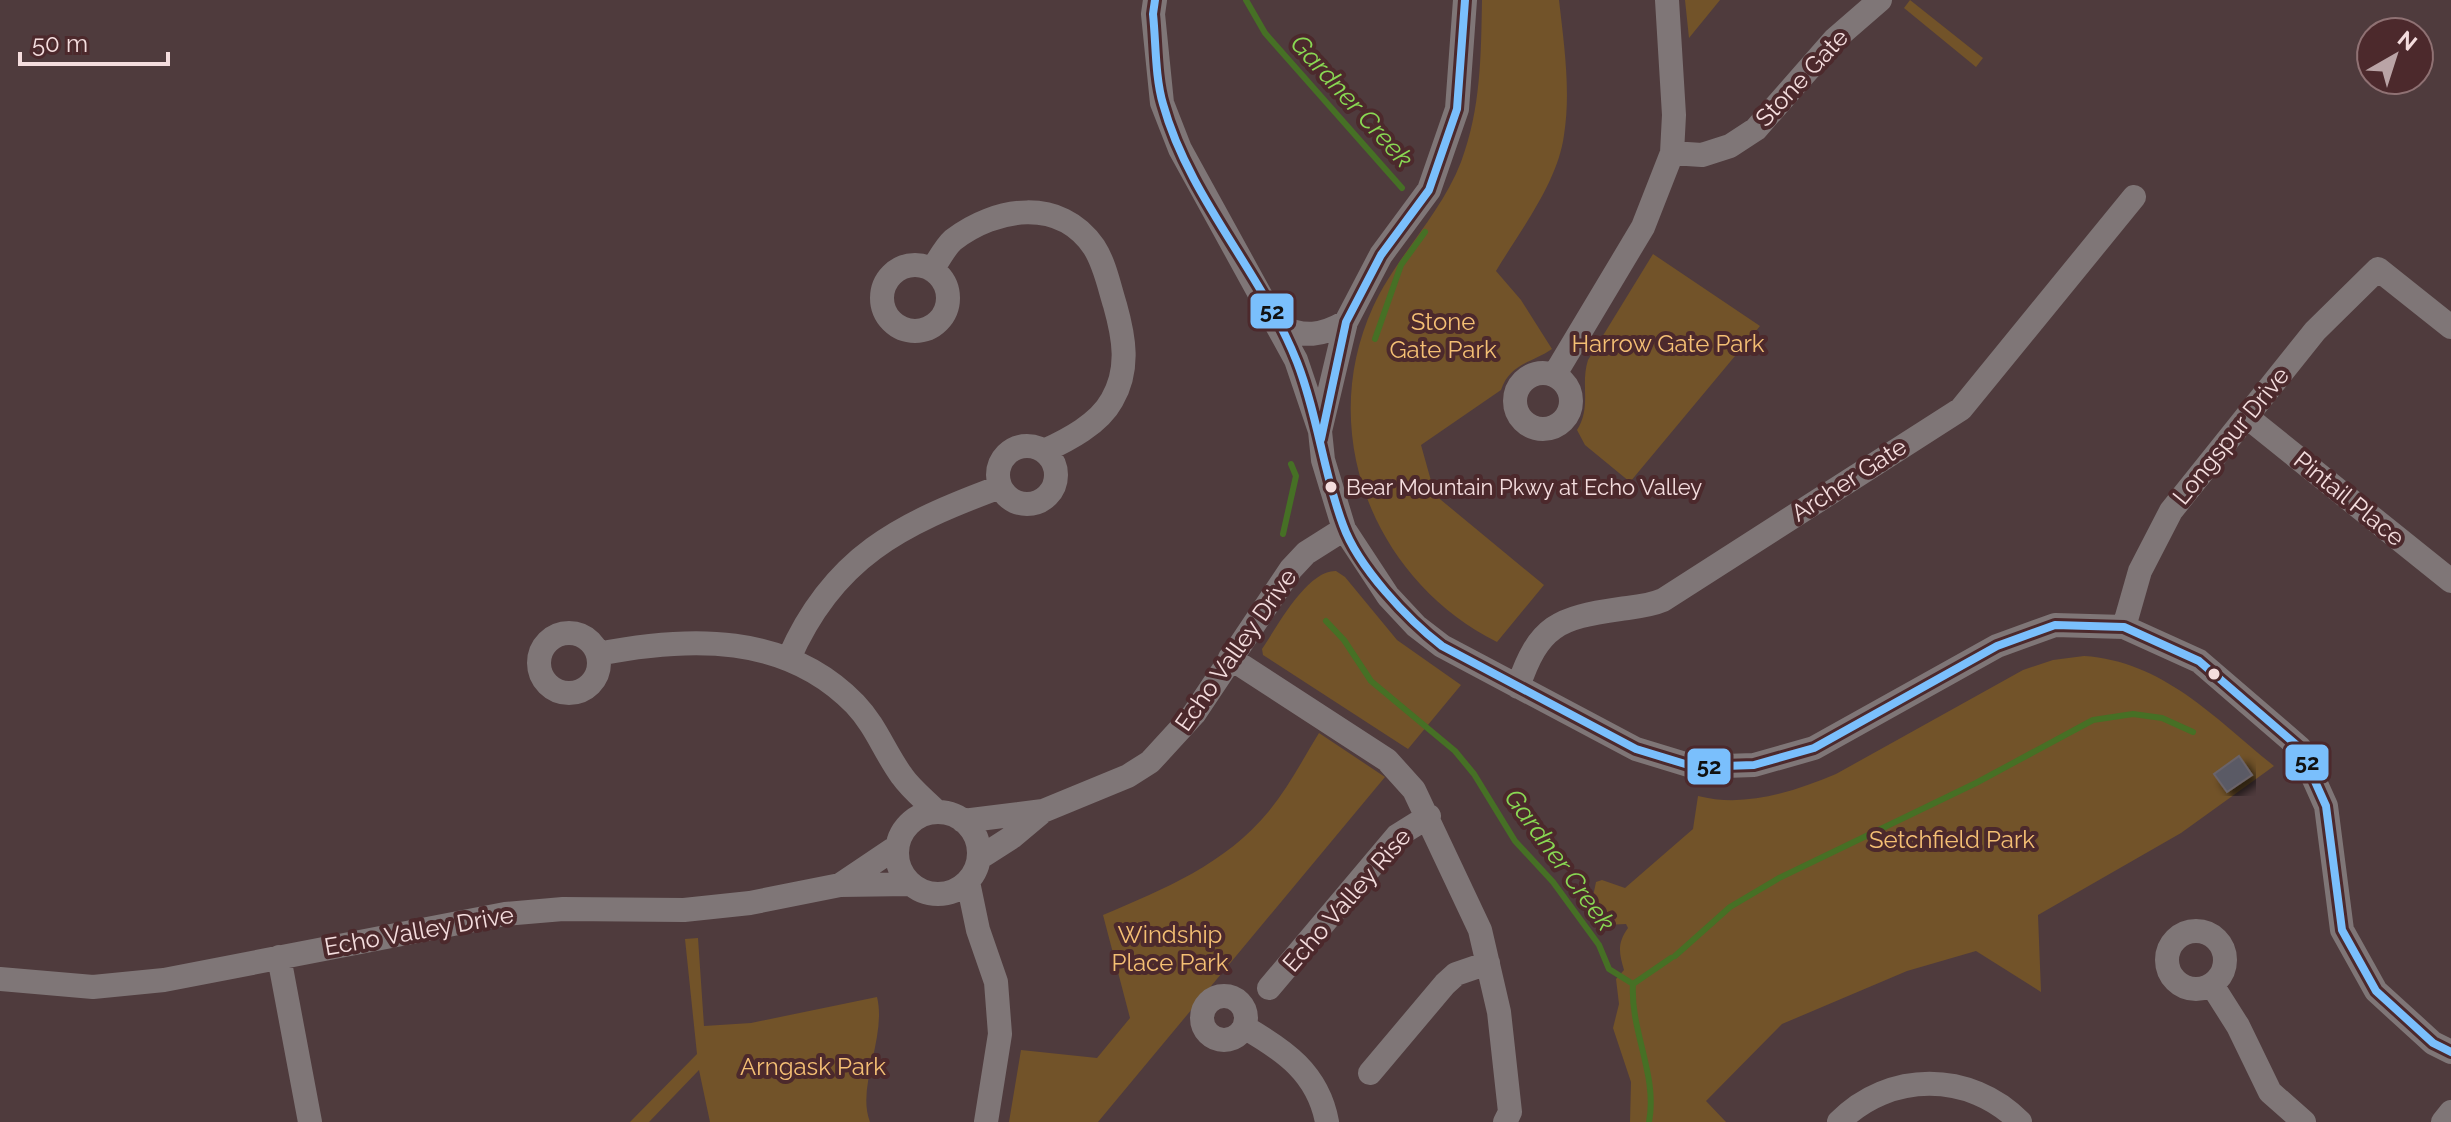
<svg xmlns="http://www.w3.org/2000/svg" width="2451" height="1122" viewBox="0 0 2451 1122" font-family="Raleway,sans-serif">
	<defs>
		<filter id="shadow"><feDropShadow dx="7" dy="7" stdDeviation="4" flood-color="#0009"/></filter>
	</defs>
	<rect width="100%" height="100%" fill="#4f3b3d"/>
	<!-- green -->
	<path fill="#725329" d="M1482 0H1559C1564 44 1571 91 1564 135 1558 182 1520 231 1496 271L1521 300 1552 349C1532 363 1510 363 1501 390L1421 445 1435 495 1544 585 1497 642C1375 581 1315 434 1373 307 1397 255 1440 216 1461 162 1481 109 1481 55 1482 0Z
		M1685 0H1720L1689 38Z
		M1910 0 1983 58 1976 67 1904 8Z
		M1653 254 1760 326 1630 482 1585 445 1577 430C1592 406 1580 385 1588 360Z
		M1336 571 1345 577 1397 640 1461 685 1408 749 1263 655 1262 649C1277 627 1307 570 1336 571Z
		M2084 656C2163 661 2216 719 2274 766L2181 833 2038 915 2041 992 1976 951 1907 971 1782 1024 1706 1101 1726 1122H1630L1631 1082 1613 1028 1619 1004 1616 979 1624 970C1619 953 1617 943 1628 928L1626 924 1604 925 1595 921 1591 906 1596 882 1602 880 1625 888 1693 829 1698 796C1745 808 1793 792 1836 774L2023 670 2053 660Z
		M1319 733 1385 777 1098 1122H1009L1021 1050 1097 1058 1130 1018 1103 915C1164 889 1226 864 1269 811 1288 788 1303 759 1319 733Z
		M698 938 704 1026 751 1023 877 997C887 1037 856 1087 870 1122H710L699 1070 649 1122H630L697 1054 685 939Z"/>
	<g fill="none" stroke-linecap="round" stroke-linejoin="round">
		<!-- stream -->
		<path stroke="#467025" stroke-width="6" d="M1246 0 1265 33 1402 188
			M1375 339 1401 265 1425 232
			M1283 534 1296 476 1291 464
			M1326 621 1344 640 1371 681 1455 751 1474 774 1515 841 1553 882 1599 945 1609 969 1633 984C1630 1031 1658 1075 1649 1122
			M1675 956 1730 907 1779 878 1976 783 2093 720 2133 714 2162 718 2193 732
			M1633 984 1671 958"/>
	</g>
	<!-- building -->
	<path fill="#5a5a65" stroke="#6a646a" stroke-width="2" filter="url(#shadow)" d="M2239 756 2252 775 2227 792 2214 774Z"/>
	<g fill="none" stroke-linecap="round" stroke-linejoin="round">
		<!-- minor -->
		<path stroke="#7f7677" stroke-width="24" d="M1155 0 1153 14 1162 103 1180 149 1296 360 1320 431 1323 460 1344 529 1388 596 1416 626 1442 646 1636 749 1695 767 1754 765 1814 748 1997 646 2055 625 2124 627 2199 661 2300 748 2326 806 2342 930 2376 991 2433 1043 2451 1052
			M1672 153 1702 155 1730 146 1756 129 1835 39 1880 0
			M882 298a33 33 0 1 1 66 0a33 33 0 1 1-66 0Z
			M932 270C938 261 945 247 953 240 996 207 1060 197 1094 247 1105 264 1109 286 1115 305 1124 337 1130 369 1112 400 1099 424 1068 440 1044 451
			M1278 326C1305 338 1321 336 1346 322
			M1515 401a28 28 0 1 1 56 0a28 28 0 1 1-56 0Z
			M1555 374 1643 227 1672 153 1674 115 1667 0
			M2247 417 2451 581
			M1320 431 1346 322 1381 255 1429 190 1457 109 1465 0
			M998 475a29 29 0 1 1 58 0a29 29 0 1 1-58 0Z
			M2124 627 2140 571 2171 511 2315 331 2378 269 2451 327
			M539 663a30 30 0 1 1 60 0a30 30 0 1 1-60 0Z
			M598 654C689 636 786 633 855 704 876 726 885 753 902 776 911 789 925 800 936 811
			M789 658C833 557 900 524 1000 487
			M1230 658 1387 760 1414 790 1480 930 1499 1012 1510 1112 1505 1122
			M1518 687C1539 625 1558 618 1620 609 1634 607 1649 606 1663 600L1961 409 2134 197
			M897 853a41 41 0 1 1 82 0a41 41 0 1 1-82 0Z
			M963 821 1043 811 1128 776 1150 762 1194 714 1291 569 1306 553 1344 529
			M981 857 1012 837 1043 811
			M968 882 978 930 996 982 1000 1034 986 1122
			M840 885 895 848
			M2167 960a29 29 0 1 1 58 0a29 29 0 1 1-58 0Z
			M279 957 310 1122
			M0 979 93 987 164 980 505 914 563 909 684 910 750 903 840 885 910 884
			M2212 985 2238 1026 2270 1092 2304 1122
			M1269 988 1397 836 1429 816
			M1202 1018a22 22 0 1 1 44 0a22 22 0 1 1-44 0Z
			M1244 1027C1284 1050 1318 1073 1327 1122
			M1370 1073 1445 984 1456 974 1488 963
			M1839 1122C1889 1071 1970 1071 2020 1122
			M2443 1122 2451 1112"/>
		<!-- bus-1 casing -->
		<g stroke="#4c292c" stroke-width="14">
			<path id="bus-1" d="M1155 0 1153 14C1156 43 1155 77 1163 104 1189 198 1262 273 1297 362 1318 416 1323 472 1343 525 1358 567 1408 620 1442 646L1636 749 1695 767 1754 765 1814 748 1997 646 2055 625 2124 627 2199 661 2300 748 2326 806 2342 930 2376 991 2433 1043 2451 1052
				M1321 439 1346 322 1381 255 1429 190 1457 109 1465 0"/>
		</g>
		<!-- bus-1 -->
		<use href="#bus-1" stroke="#7abffc" stroke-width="8"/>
	</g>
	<!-- markers -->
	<g fill="#f4ddde" stroke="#4c292c" stroke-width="3">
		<circle cx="1331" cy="487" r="7"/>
		<circle cx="2214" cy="674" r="7"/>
	</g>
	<g text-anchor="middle" stroke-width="8" stroke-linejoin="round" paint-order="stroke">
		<!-- bus labels -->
		<g font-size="22" fill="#f4ddde" stroke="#4c292c" text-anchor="start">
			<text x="1346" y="495">Bear Mountain Pkwy at Echo Valley</text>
		</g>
		<!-- street labels -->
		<g font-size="24" fill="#f4ddde" stroke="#4c292c">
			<text transform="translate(1802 78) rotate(-47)" y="8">Stone Gate</text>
			<text transform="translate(2231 436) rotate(-51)" y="8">Longspur Drive</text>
			<text transform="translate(1849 480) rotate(-33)" y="8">Archer Gate</text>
			<text transform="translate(2349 499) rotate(39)" y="8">Pintail Place</text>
			<text transform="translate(1236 650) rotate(-55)" y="8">Echo Valley Drive</text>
			<text transform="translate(1347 900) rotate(-49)" y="8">Echo Valley Rise</text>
			<text transform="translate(419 931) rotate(-10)" y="8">Echo Valley Drive</text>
		</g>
		<!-- park labels -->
		<g font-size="24" fill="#f4bf74" stroke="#4c292c">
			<text x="1443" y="330">Stone<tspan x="1443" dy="28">Gate Park</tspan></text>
			<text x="1668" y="352">Harrow Gate Park</text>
			<text x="1952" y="848">Setchfield Park</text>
			<text x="1170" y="943">Windship<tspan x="1170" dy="28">Place Park</tspan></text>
			<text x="813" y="1075">Arngask Park</text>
		</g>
		<!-- water labels -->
		<g font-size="26" font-style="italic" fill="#89d853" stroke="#4c292c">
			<text transform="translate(1352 101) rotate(48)" y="9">Gardner Creek</text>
			<text transform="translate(1560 860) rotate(54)" y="9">Gardner Creek</text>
		</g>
	</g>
	<g stroke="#4c292c" stroke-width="3">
		<rect x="1249" y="292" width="46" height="38" rx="8" fill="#7abffc"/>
		<rect x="2284" y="743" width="46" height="39" rx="8" fill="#7abffc"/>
		<rect x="1686" y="747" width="46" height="39" rx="8" fill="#7abffc"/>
	</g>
	<g font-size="22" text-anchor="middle" font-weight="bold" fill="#111">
		<text x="1272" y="319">52</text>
		<text x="2307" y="770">52</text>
		<text x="1709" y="774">52</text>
	</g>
	<!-- north arrow -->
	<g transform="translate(2395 56) rotate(39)"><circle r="38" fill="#4c292c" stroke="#8f7173" stroke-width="2"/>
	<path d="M0-6L14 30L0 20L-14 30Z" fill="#baa4a6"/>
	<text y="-12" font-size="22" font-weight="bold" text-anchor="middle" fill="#f4ddde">N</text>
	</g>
	<!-- scale -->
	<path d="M20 52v12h148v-12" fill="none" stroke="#f4ddde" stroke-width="4"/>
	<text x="32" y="52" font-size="24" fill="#f4ddde" stroke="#4c292c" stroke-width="6" paint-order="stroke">50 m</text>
</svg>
